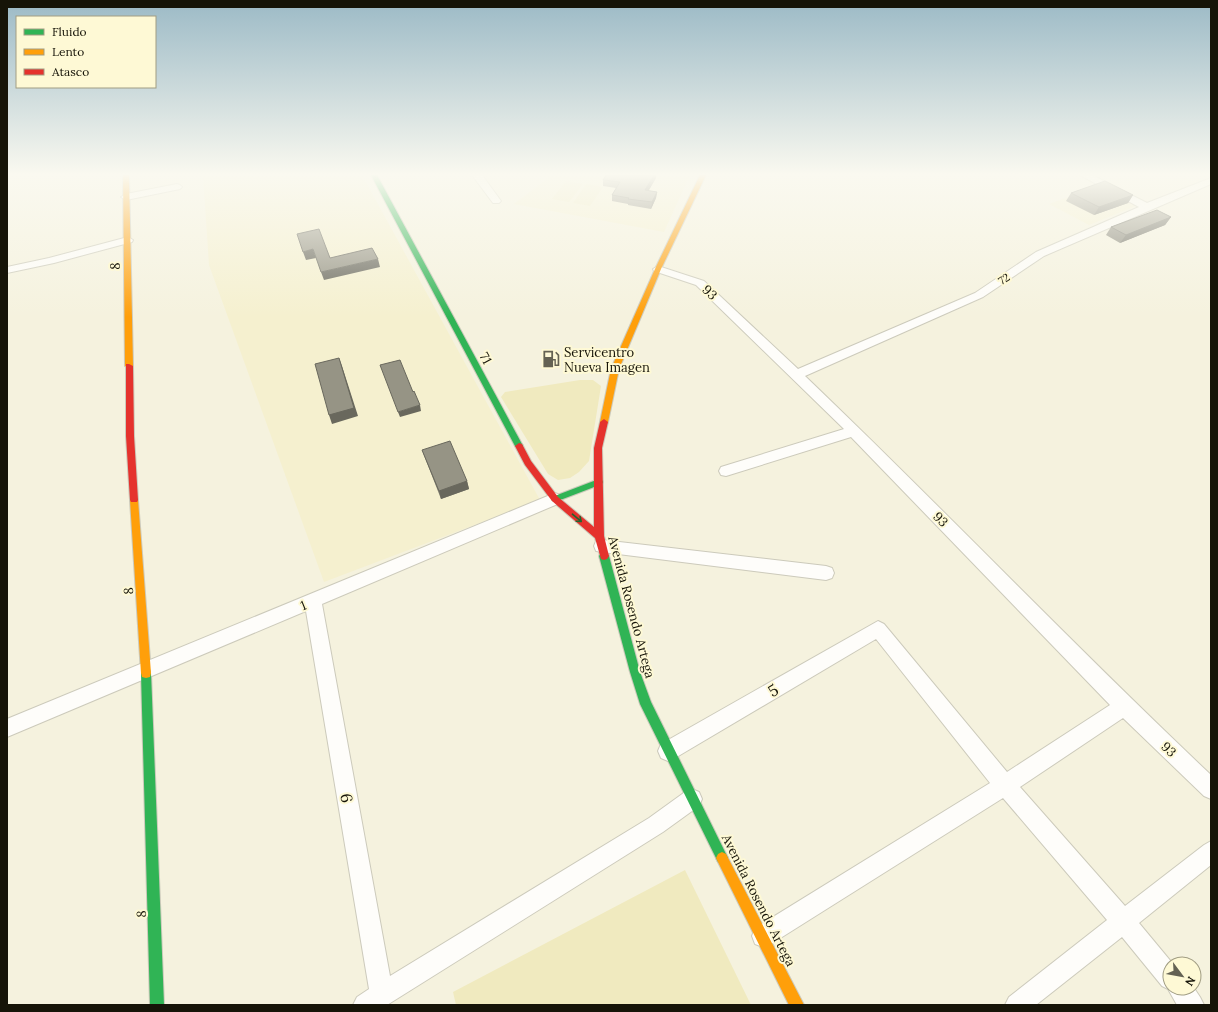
<svg xmlns="http://www.w3.org/2000/svg" width="1218" height="1012" viewBox="0 0 1218 1012" font-family="Lora,serif">
	<rect width="100%" height="100%" fill="#f5f2de"/>
	<!-- built -->
	<path fill="#f5f0cf" d="M203 175H362L540 500 324 582 209 265Z
		M552 175H690L664 232 514 204Z
		M1098 186 1138 205 1089 225 1049 204Z"/>
	<!-- green -->
	<path fill="#f0eabf" d="M566 181 583 184 569 202 552 199Z
		M586 184 603 187 590 206 573 203Z
		M580 380H593L601 386 589 461 579 472 570 478 558 480 548 474 501 397 505 392Z
		M685 870 751 1005H456L453 992Z"/>
	<g fill="none" stroke-linecap="round" stroke-linejoin="round">
		<!-- street casing -->
		<g stroke="#cccabb" stroke-width="2">
			<path id="street" d="M472 175H482L501 201 499 203H493Z
				M1080 175H1092L1147 203 1211 178V184L1044 256 983 297 805 376C942 507 1073 645 1211 775V799L1204 796 1123 718 1020 787 1125 906 1204 845 1211 841V865L1139 923 1173 964H1170V988H1194L1200 997 1204 1005H1177L1168 989 1162 986 1122 937 1036 1005H1005L1009 997 1107 920 1003 798 771 944 763 947 755 944 752 936 755 928 990 783 876 639 675 758 668 761 661 758 658 751 661 744 878 621 884 624 1007 772 1110 705 851 437 726 476 721 475 719 471 721 467 844 429 696 285 654 271 653 269 658 266 704 281 798 369 975 293 1036 252 1139 207Z
				M177 184 180 185 182 187 180 189 126 200 121 197 126 194Z
				M128 237 133 240 132 242 54 263 7 273V267L49 258Z
				M555 493 560 495 562 499 560 503 322 604 390 976 649 818 685 792 692 789 699 792 702 799 699 806 663 832 387 1005H353L357 997 369 989 306 611 7 737V719Z
				M602 540 826 566 832 568 834 573 832 578 826 580 602 552 596 551 594 546 596 541Z"/>
		</g>
		<!-- fast casing -->
		<g stroke="#cccabb" stroke-width="2">
			<path id="fast" d="M371 175H377L523 446 522 448 519 449 515 446Z
				M599 479 602 480 603 482 602 484 555 502 552 501 551 499 552 497Z
				M604 552 607 553 609 556 640 672 651 702 726 854 728 858 726 862 722 864 718 862 640 704 630 672 599 556 601 553Z
				M146 668 150 669 151 673 164 1005H150L141 673 142 669Z"/>
		</g>
		<!-- slow casing -->
		<g stroke="#cccabb" stroke-width="2">
			<path id="slow" d="M123 175H129L133 366 129 368 125 366Z
				M700 175H706L661 269 619 369 608 422 607 424H601L600 422 611 369 655 269Z
				M134 497 137 498 138 500 151 673 150 677 146 678 142 677 141 673 130 500 131 498Z
				M722 852 726 854 804 1005H789L718 862 716 858 718 854Z"/>
		</g>
		<!-- jam casing -->
		<g stroke="#cccabb" stroke-width="2">
			<path id="jam" d="M126 364H129L133 366 134 436 138 500 137 502H131L130 500 126 436Z
				M604 419 608 422 602 448 604 536 609 556 607 559 604 560 601 559 595 538 552 501 525 465 515 446 519 443 522 444 531 461 558 497 594 527V448L600 422Z"/>
		</g>
		<!-- street -->
		<use href="#street" fill="#fefdfa" fill-rule="evenodd"/>
		<!-- fast -->
		<use href="#fast" fill="#30b455" fill-rule="evenodd"/>
		<!-- slow -->
		<use href="#slow" fill="#ff9f0a" fill-rule="evenodd"/>
		<!-- jam -->
		<use href="#jam" fill="#e5322d" fill-rule="evenodd"/>
	</g>
	<!-- wall -->
	<path fill="#817f72" d="M656 178 648 191 657 192 656 198 651 209 628 205V204L612 201V195L616 188 603 186V180Z
		M1071 193 1133 195 1128 203 1094 215 1066 201Z
		M1171 217 1165 225 1120 243 1106 235 1111 227Z
		M422 450 467 481 469 489 441 499 425 458Z"/>
	<!-- shaded-wall -->
	<path fill="#69685d" d="M654 175H656V178L645 197V190Z
		M657 192 656 198 651 209 652 202Z
		M1133 195 1128 203 1094 215 1099 207Z
		M1171 217 1165 225 1120 243 1126 235Z
		M313 249 316 258 306 260 303 252Z
		M378 259 380 267 324 280 321 272Z
		M339 358 342 366 358 416 332 424 329 415Z
		M420 405 421 411 400 417 398 412Z
		M467 481 469 489 441 499 439 491Z"/>
	<!-- building -->
	<path fill="#969485" stroke="#69685d" d="M606 175H654L645 190 657 192 652 202 628 199 629 198 612 195 620 182 603 180Z
		M1105 181 1133 195 1099 207 1071 193Z
		M1157 210 1171 217 1126 235 1111 227Z
		M319 229 330 258 372 248 378 259 321 272 313 249 303 252 297 234Z
		M339 358 354 408 329 415 315 364Z
		M400 360 413 392 414 391 420 405 398 412 380 365Z
		M450 441 467 481 439 491 422 450Z"/>
	<!-- one-way arrows -->
	<defs><path id="oneway-shaft" d="M-6 0H5M1.5-3L5.5 0L1.5 3" fill="none" stroke-width="1.6" stroke-linecap="round" stroke-linejoin="round"/></defs>
	<use stroke="#23642e" href="#oneway-shaft" transform="translate(577 518) rotate(40)"/>
	<!-- sky -->
	<linearGradient id="sky" x2="0" y2="1"><stop stop-color="#9cbac6"/><stop offset="0.55" stop-color="#faf9f0"/><stop offset="1" stop-color="#faf9f0" stop-opacity="0"/></linearGradient>
	<rect width="1218" height="317" fill="url(#sky)"/>
	<!-- icons -->
	<defs>
		<g id="fuel-bare" transform="scale(1.38)"><path d="M-5.5-6h7V0h2V4h1.3V-2.5L3-4.5l.8-.8L6-3V5H2.5V1h-1V6h-7ZM-4.2-4.7v3.2H.2V-4.7Z" fill="#646253" stroke="#fef9d5" stroke-width="2.5" paint-order="stroke"/></g>
	</defs>
	<g fill-rule="evenodd">
		<use href="#fuel-bare" x="551" y="359"/>
	</g>
	<g text-anchor="middle" stroke-width="4" stroke-linejoin="round" paint-order="stroke">
		<!-- far-street labels -->
		<g font-size="11" fill="#161408" stroke="#fef9d5">
			<text transform="translate(1004 279) rotate(-33)" y="4">72</text>
		</g>
		<!-- street labels -->
		<g font-size="13" fill="#161408" stroke="#fef9d5">
			<text transform="translate(115 266) rotate(-90)" y="5">8</text>
			<text transform="translate(710 292) rotate(44)" y="5">93</text>
			<text transform="translate(486 358) rotate(62)" y="5">71</text>
			<text transform="translate(941 519) rotate(46)" y="5">93</text>
			<text transform="translate(128 591) rotate(-94)" y="5">8</text>
			<text transform="translate(303 605) rotate(-22)" y="5">1</text>
			<text transform="translate(632 607) rotate(75)" y="5">Avenida Rosendo Artega</text>
			<text transform="translate(1169 749) rotate(44)" y="5">93</text>
			<text transform="translate(759 900) rotate(63)" y="5">Avenida Rosendo Artega</text>
			<text transform="translate(141 914) rotate(-92)" y="5">8</text>
		</g>
		<!-- poi labels -->
		<g font-size="13" fill="#161408" stroke="#fef9d5" text-anchor="start">
			<text x="564" y="357">Servicentro<tspan x="564" dy="15">Nueva Imagen</tspan></text>
		</g>
		<!-- near-street labels -->
		<g font-size="16" fill="#161408" stroke="#fef9d5">
			<text transform="translate(773 690) rotate(-30)" y="6">5</text>
			<text transform="translate(347 798) rotate(80)" y="6">6</text>
		</g>
	</g>
	<!-- border -->
	<rect width="1218" height="1012" fill="none" stroke="#161408" stroke-width="16"/>
	<!-- legend -->
	<rect x="16" y="16" width="140" height="72" fill="#fef9d5" stroke="#a19d83"/>
	<rect x="24" y="29" width="20" height="6" fill="#30b455" stroke="#a19d83"/>
	<text x="52" y="36" font-size="12" fill="#161408">Fluido</text>
	<rect x="24" y="49" width="20" height="6" fill="#ff9f0a" stroke="#a19d83"/>
	<text x="52" y="56" font-size="12" fill="#161408">Lento</text>
	<rect x="24" y="69" width="20" height="6" fill="#e5322d" stroke="#a19d83"/>
	<text x="52" y="76" font-size="12" fill="#161408">Atasco</text>
	<!-- north arrow -->
	<g transform="translate(1182 976) rotate(122)"><circle r="19" fill="#fef9d5" stroke="#a19d83"/>
	<path d="M0-3L7 15L0 10L-7 15Z" fill="#646253"/>
	<text y="-6" font-size="11" font-weight="bold" text-anchor="middle" fill="#161408">N</text>
	</g>
</svg>
